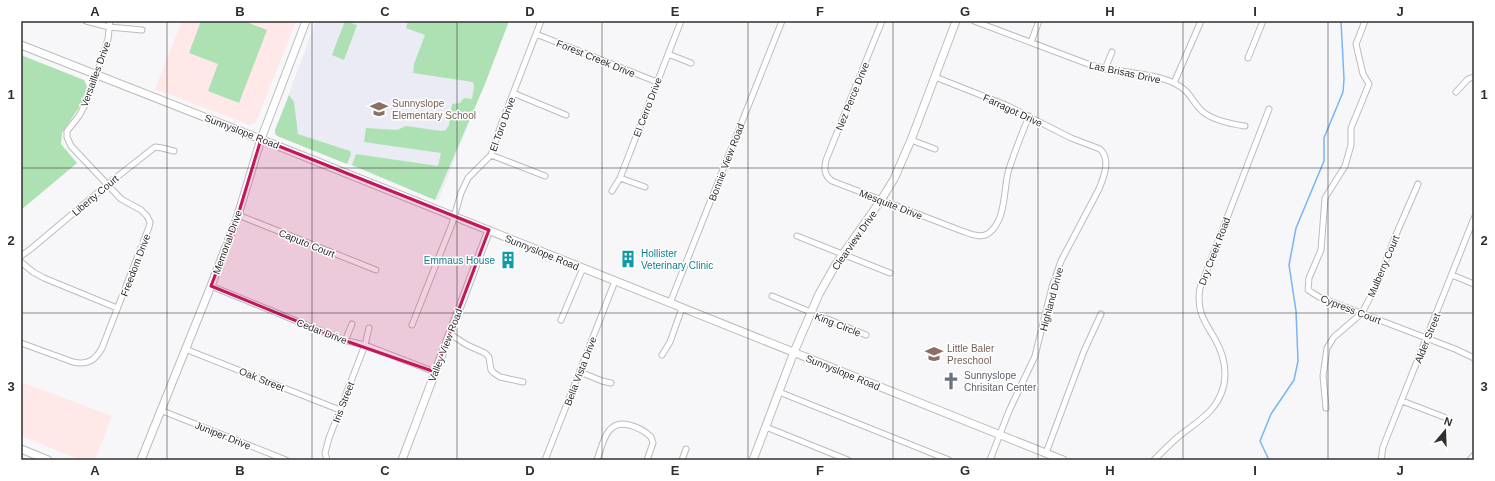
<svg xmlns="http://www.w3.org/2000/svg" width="1495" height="481" viewBox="0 0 1495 481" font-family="Arial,sans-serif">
	<rect width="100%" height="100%" fill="#f7f7fa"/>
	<!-- commercial -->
	<path fill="#fee8e8" d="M182 21H296L256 122 250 125 155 89Z
		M21 382 112 416 95 460H81L21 436Z"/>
	<!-- built -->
	<path fill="#eaebf5" d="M316 21H509L438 201 274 134Z"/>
	<!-- green -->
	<path fill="#ade1b3" d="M201 21H244L267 30 239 103 208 91 218 64 189 53Z
		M345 21 357 25 344 60 332 55Z
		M408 21H509L485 84 435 200 352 165 356 154 438 166 441 153 364 142 366 128 397 130 406 126 441 131 446 130 449 125 452 104 460 103 464 98 472 99 474 87 473 82 413 73 414 64 425 35 406 28Z
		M21 55 84 80 87 86 82 103 62 133 61 144 77 163 21 210Z
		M289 95 294 102 298 134 350 151 351 154 347 164 277 136 275 133V130Z"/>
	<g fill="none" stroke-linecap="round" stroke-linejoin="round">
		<!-- stream -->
		<path stroke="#78b4f7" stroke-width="1.5" d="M1269 460 1260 441 1271 414 1294 380 1298 361 1296 311 1289 265 1296 228 1324 161V138L1343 92 1344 79 1341 21"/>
		<!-- street casing -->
		<g stroke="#bcbcbf" stroke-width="7">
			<path id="street" d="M86 21 109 27 142 30
				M882 21 826 160C824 169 824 175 832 181L962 231C971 234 981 239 989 233 1007 219 1003 188 1009 169 1015 151 1022 133 1029 116
				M974 21 1088 64C1116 73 1147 71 1174 83 1191 91 1191 101 1202 111 1212 120 1231 124 1245 126
				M1365 21 1356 44 1363 74 1369 84 1351 128V145L1345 166 1325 198 1321 250 1309 278 1308 290 1319 297 1455 349 1474 358
				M536 34 657 82
				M1031 42 1039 21
				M668 54 691 63
				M1248 58 1263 21
				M1105 69 1112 52
				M935 77 1006 105 1071 138 1100 149C1111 159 1104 177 1099 189L1061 261 1052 287 1035 356 1009 411 990 460
				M1174 83 1201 21
				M1456 92 1468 79 1474 77
				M513 93 566 115
				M911 140 935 149
				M491 155 545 176
				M620 178 645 187
				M612 191 620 178 681 21
				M238 215 376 270
				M797 236 890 273
				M21 256 32 248 108 184 155 147 162 148 174 151
				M21 262 33 272 44 278 117 308
				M1452 275 1474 284
				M211 286 343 340 365 345 435 372
				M772 296 866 335
				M670 303 782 21
				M561 320 583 268
				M412 325 452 224 461 193 468 178 491 155 502 122 541 21
				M450 334 467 345 485 353 489 357 491 370 494 373 500 377 523 382
				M345 341 352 324
				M21 343 73 362C87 365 95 361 102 348L149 227 150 222 147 216 141 210 121 199 71 146 67 137V131L79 116 86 103 102 58 108 39 110 21
				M185 349 340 410
				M662 355 670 342 682 308
				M580 372 602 381 611 383
				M779 392 949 460
				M1402 401 1444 417
				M1326 408 1323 376 1327 348 1334 337 1362 313 1377 284 1395 237 1418 184
				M160 410 286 460
				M766 427 848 460
				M1046 453 1084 351 1101 314
				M327 460 325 453 329 438 365 345 369 328
				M545 460 615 281
				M597 460C603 444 606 419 629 425 637 427 645 431 651 437L653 443 647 460
				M682 460 686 449
				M1154 460C1162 452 1170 444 1178 437 1189 428 1202 420 1211 410 1230 388 1228 362 1215 339 1204 321 1196 310 1200 288L1269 109
				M1381 460 1383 447 1474 218
				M1470 460 1474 455"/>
		</g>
		<!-- secondary casing -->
		<g stroke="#bcbcbf" stroke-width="9">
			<path id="secondary" d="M21 45 273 144 1063 460
				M21 449 48 460
				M141 460 211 286 238 215 261 139 306 21
				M402 460 489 230
				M753 460 794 352 819 294 836 264 881 200 894 179 911 140 956 21"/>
		</g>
		<!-- street -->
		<use href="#street" stroke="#fff" stroke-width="5"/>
		<!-- secondary -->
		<use href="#secondary" stroke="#fff" stroke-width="7"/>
	</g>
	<!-- marked area -->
	<path fill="#c2185b" fill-opacity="0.2" stroke="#c2185b" stroke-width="3" stroke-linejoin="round" d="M261 139 489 230 435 372 343 340 211 286 238 215Z"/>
	<!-- grid -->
	<path fill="none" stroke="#2f2f30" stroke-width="1" stroke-opacity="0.55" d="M167 21V460M312 21V460M457 21V460M602 21V460M748 21V460M893 21V460M1038 21V460M1183 21V460M1328 21V460M21 168H1474M21 313H1474"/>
	<!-- icons -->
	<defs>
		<g id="school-bare" transform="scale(1.38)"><path d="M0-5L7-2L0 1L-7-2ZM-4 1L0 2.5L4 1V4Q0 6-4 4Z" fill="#8d6e63" stroke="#fff" stroke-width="2.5" paint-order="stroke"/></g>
		<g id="building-bare" transform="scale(1.38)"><path d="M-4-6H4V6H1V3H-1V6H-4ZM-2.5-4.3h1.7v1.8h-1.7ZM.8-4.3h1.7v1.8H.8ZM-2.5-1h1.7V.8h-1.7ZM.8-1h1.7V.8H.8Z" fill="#0f9aa8" stroke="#fff" stroke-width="2.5" paint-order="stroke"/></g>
		<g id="church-bare" transform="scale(1.38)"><path d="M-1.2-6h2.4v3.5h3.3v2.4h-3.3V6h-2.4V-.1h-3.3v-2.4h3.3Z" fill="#6b7280" stroke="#fff" stroke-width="2.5" paint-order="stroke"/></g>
	</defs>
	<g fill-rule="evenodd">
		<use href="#school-bare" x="379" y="109"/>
		<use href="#building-bare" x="628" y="259"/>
		<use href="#building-bare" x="508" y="260"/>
		<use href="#school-bare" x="934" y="354"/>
		<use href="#church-bare" x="951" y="381"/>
	</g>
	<g text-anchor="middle" stroke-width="3" stroke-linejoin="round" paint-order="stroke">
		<!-- street labels -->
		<g font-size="10" fill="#2f2f30" stroke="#fff">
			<text transform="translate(596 58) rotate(22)" y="4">Forest Creek Drive</text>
			<text transform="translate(1125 72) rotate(12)" y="4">Las Brisas Drive</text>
			<text transform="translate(95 74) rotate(-70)" y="4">Versailles Drive</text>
			<text transform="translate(852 96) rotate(-68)" y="4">Nez Perce Drive</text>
			<text transform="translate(647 107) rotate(-69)" y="4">El Cerro Drive</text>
			<text transform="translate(1013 110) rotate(25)" y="4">Farragot Drive</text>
			<text transform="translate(502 124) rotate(-70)" y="4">El Toro Drive</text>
			<text transform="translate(242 131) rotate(21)" y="4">Sunnyslope Road</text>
			<text transform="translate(726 162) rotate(-69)" y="4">Bonnie View Road</text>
			<text transform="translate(95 195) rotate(-40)" y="4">Liberty Court</text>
			<text transform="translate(891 204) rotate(21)" y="4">Mesquite Drive</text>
			<text transform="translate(854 240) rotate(-55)" y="4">Clearview Drive</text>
			<text transform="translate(227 242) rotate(-70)" y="4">Memorial Drive</text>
			<text transform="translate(307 243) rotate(22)" y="4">Caputo Court</text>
			<text transform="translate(1214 251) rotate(-69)" y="4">Dry Creek Road</text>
			<text transform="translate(542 252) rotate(22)" y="4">Sunnyslope Road</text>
			<text transform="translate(135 265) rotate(-69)" y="4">Freedom Drive</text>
			<text transform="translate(1383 266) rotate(-67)" y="4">Mulberry Court</text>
			<text transform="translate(1051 299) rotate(-75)" y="4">Highland Drive</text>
			<text transform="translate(1351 309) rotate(21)" y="4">Cypress Court</text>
			<text transform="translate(838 324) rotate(22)" y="4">King Circle</text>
			<text transform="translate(322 331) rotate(21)" y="4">Cedar Drive</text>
			<text transform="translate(1427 338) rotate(-68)" y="4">Alder Street</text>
			<text transform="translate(445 345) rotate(-69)" y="4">Valley View Road</text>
			<text transform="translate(580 371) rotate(-69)" y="4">Bella Vista Drive</text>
			<text transform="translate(843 372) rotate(22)" y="4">Sunnyslope Road</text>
			<text transform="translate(262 379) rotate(22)" y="4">Oak Street</text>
			<text transform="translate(343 402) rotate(-69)" y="4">Iris Street</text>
			<text transform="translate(223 435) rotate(22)" y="4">Juniper Drive</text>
		</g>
		<!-- education labels -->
		<g font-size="10" fill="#785e54" stroke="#fff" text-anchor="start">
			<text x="392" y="107">Sunnyslope<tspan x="392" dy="12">Elementary School</tspan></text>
			<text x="947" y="352">Little Baler<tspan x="947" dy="12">Preschool</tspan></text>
		</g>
		<!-- culture labels -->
		<g font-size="10" fill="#0d838f" stroke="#fff" text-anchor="start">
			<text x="641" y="257">Hollister<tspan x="641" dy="12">Veterinary Clinic</tspan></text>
			<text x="495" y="264" text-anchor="end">Emmaus House</text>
		</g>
		<!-- worship labels -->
		<g font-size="10" fill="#5b616d" stroke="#fff" text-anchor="start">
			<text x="964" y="379">Sunnyslope<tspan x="964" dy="12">Chrisitan Center</tspan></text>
		</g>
	</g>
	<!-- border -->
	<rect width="1495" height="481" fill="none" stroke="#ffffff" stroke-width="44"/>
	<!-- north arrow -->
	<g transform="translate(1445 431) rotate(19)" stroke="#ffffff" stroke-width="3" paint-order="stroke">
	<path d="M0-3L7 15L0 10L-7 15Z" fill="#2f2f30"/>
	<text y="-6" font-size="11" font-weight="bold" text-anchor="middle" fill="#2f2f30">N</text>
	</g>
	<rect x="22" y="22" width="1451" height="437" fill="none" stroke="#2f2f30" stroke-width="1.5"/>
	<g font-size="13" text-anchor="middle" font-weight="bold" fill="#2f2f30">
		<text x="95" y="16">A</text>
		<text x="240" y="16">B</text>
		<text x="385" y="16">C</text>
		<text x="530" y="16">D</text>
		<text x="675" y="16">E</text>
		<text x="820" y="16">F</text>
		<text x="965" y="16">G</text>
		<text x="1110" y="16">H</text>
		<text x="1255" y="16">I</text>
		<text x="1400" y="16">J</text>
		<text x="11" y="99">1</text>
		<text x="1484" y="99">1</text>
		<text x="11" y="245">2</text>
		<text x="1484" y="245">2</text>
		<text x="11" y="391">3</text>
		<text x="1484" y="391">3</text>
		<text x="95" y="475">A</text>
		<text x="240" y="475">B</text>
		<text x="385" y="475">C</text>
		<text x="530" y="475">D</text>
		<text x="675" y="475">E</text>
		<text x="820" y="475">F</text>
		<text x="965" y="475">G</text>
		<text x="1110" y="475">H</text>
		<text x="1255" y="475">I</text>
		<text x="1400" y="475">J</text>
	</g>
</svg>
